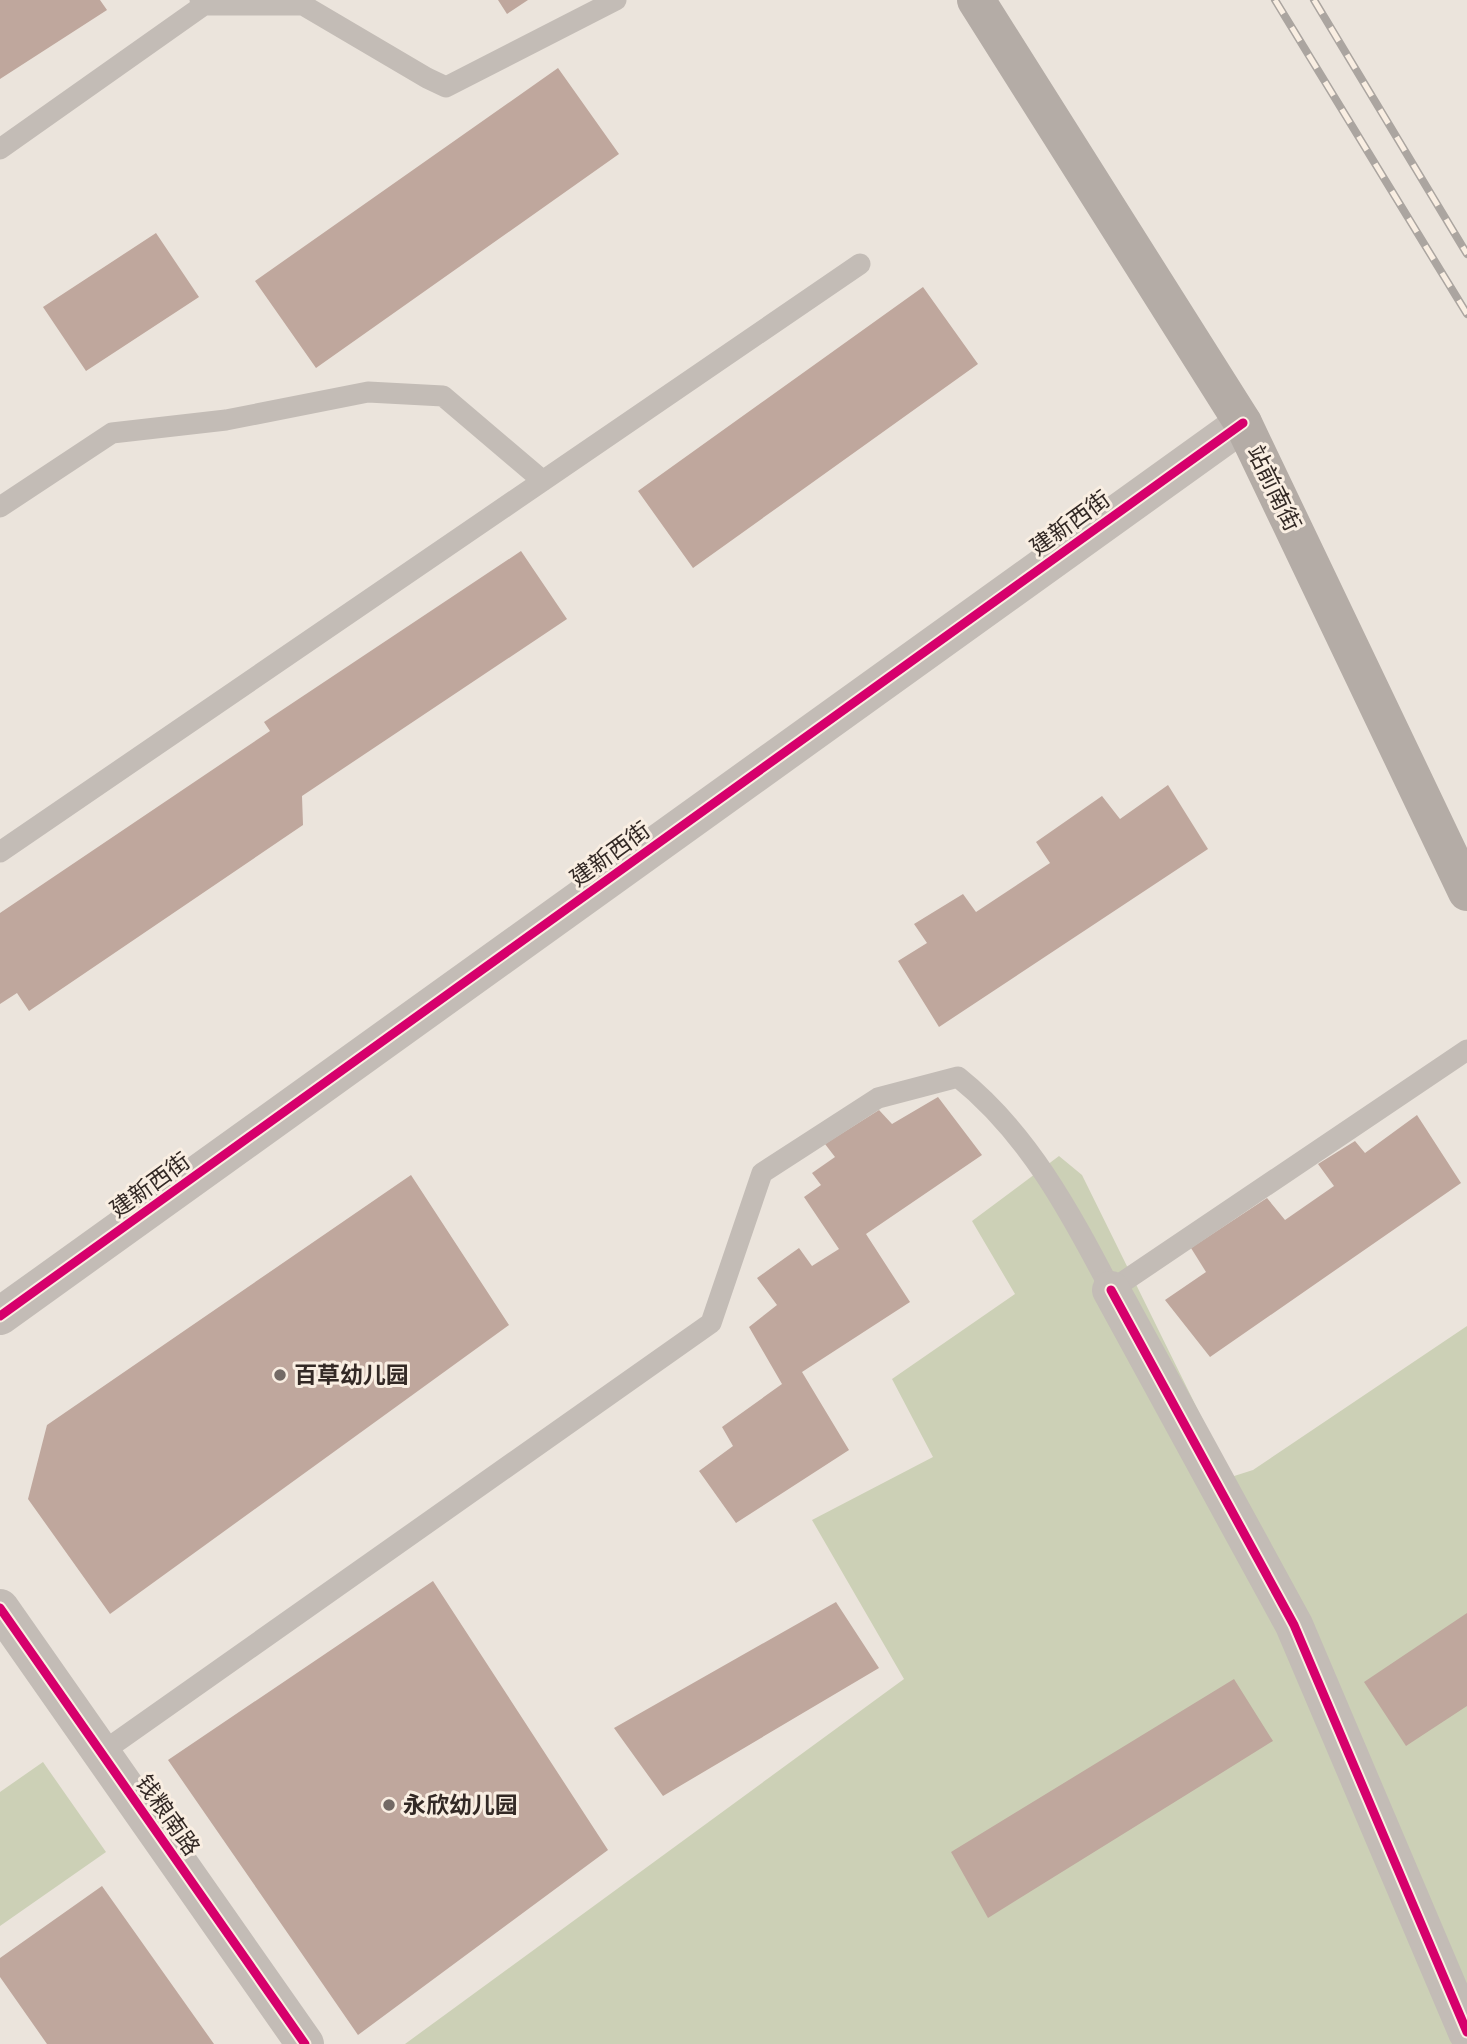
<svg xmlns="http://www.w3.org/2000/svg" width="1467" height="2044" viewBox="0 0 1467 2044" font-family="'Space Grotesk','Noto Sans SC',sans-serif">
	<rect width="100%" height="100%" fill="#ebe4dc"/>
	<!-- green -->
	<path fill="#ccd0b6" d="M1059 1156 1082 1175 1231 1477 1253 1470 1467 1326V2044H405L904 1679 812 1520 933 1457 892 1379 1015 1294 972 1221Z
		M43 1762 106 1852 0 1926V1792Z"/>
	<!-- building -->
	<path fill="#bfa79d" d="M0 0H100L107 10 0 79Z
		M498 0H528L507 14Z
		M558 68 619 154 316 368 255 281Z
		M156 233 199 297 86 371 43 307Z
		M923 287 978 364 693 568 638 491Z
		M521 551 567 619 302 796 303 825 29 1011 17 993 0 1004V913L270 731 264 722Z
		M1168 785 1208 849 939 1027 898 961 927 943 914 924 963 894 976 912 1050 863 1036 842 1102 796 1120 819Z
		M938 1097 982 1155 866 1234 910 1302 802 1372 849 1450 736 1523 699 1471 733 1446 722 1427 782 1384 749 1327 777 1305 757 1278 799 1248 812 1266 839 1249 804 1197 821 1185 812 1173 835 1157 825 1144 879 1110 892 1124Z
		M1417 1115 1461 1183 1210 1357 1165 1300 1206 1272 1191 1248 1267 1198 1285 1220 1334 1186 1318 1164 1355 1141 1365 1153Z
		M411 1175 509 1325 110 1614 28 1499 47 1425Z
		M433 1581 608 1850 358 2035 168 1760Z
		M836 1602 879 1668 663 1796 614 1728Z
		M1467 1613V1706L1406 1746 1364 1682Z
		M1234 1679 1273 1741 988 1918 951 1852Z
		M102 1886 214 2044H47L0 1977V1958Z"/>
	<g fill="none" stroke-linecap="round" stroke-linejoin="round">
		<!-- lane -->
		<path stroke="#c3bcb6" stroke-width="21" d="M200 0 204 5H303L427 78 446 87 616 0
			M0 149 204 5
			M0 507 112 433 226 420 368 392 443 396 543 481
			M0 852 860 264
			M101 1753 711 1323 762 1173 878 1098 958 1077C1028 1133 1070 1212 1111 1290L1467 1050"/>
		<!-- street -->
		<path stroke="#c3bcb6" stroke-width="38" d="M1111 1290 1294 1625 1467 2032
			M0 1316 1243 423
			M0 1608 305 2044"/>
		<!-- secondary -->
		<path stroke="#b4aca6" stroke-width="38" d="M976 0 1243 423 1467 892"/>
		<!-- rail casing -->
		<g stroke="#aba5a0" stroke-width="8">
			<path id="rail" d="M1275 0 1467 314
				M1314 0 1467 254"/>
		</g>
		<!-- rail -->
		<use href="#rail" stroke="#f9eee2" stroke-width="5" stroke-dasharray="16" stroke-linecap="butt"/>
		<!-- cycleway casing -->
		<g stroke="#f9eee2" stroke-width="13">
			<path id="cycleway" d="M1111 1290 1294 1625 1467 2032
				M0 1316 1243 423
				M0 1608 305 2044"/>
		</g>
		<!-- cycleway -->
		<use href="#cycleway" stroke="#d6006c" stroke-width="9"/>
	</g>
	<!-- markers -->
	<g fill="#736a65" stroke="#f9eee2" stroke-width="2.5">
		<circle cx="280" cy="1375" r="7"/>
		<circle cx="389" cy="1805" r="7"/>
	</g>
	<g text-anchor="middle" stroke-width="6" stroke-linejoin="round" paint-order="stroke">
		<!-- street labels -->
		<g font-size="23" fill="#332925" stroke="#f9eee2">
			<text transform="translate(1274 488) rotate(64)" y="8">站前南街</text>
			<text transform="translate(1070 523) rotate(-36)" y="8">建新西街</text>
			<text transform="translate(610 854) rotate(-36)" y="8">建新西街</text>
			<text transform="translate(150 1185) rotate(-36)" y="8">建新西街</text>
			<text transform="translate(168 1815) rotate(55)" y="8">钱粮南路</text>
		</g>
		<!-- poi labels -->
		<g font-size="23" font-weight="bold" fill="#332925" stroke="#f9eee2" text-anchor="start">
			<text x="294" y="1383">百草幼儿园</text>
			<text x="403" y="1813">永欣幼儿园</text>
		</g>
	</g>
</svg>
